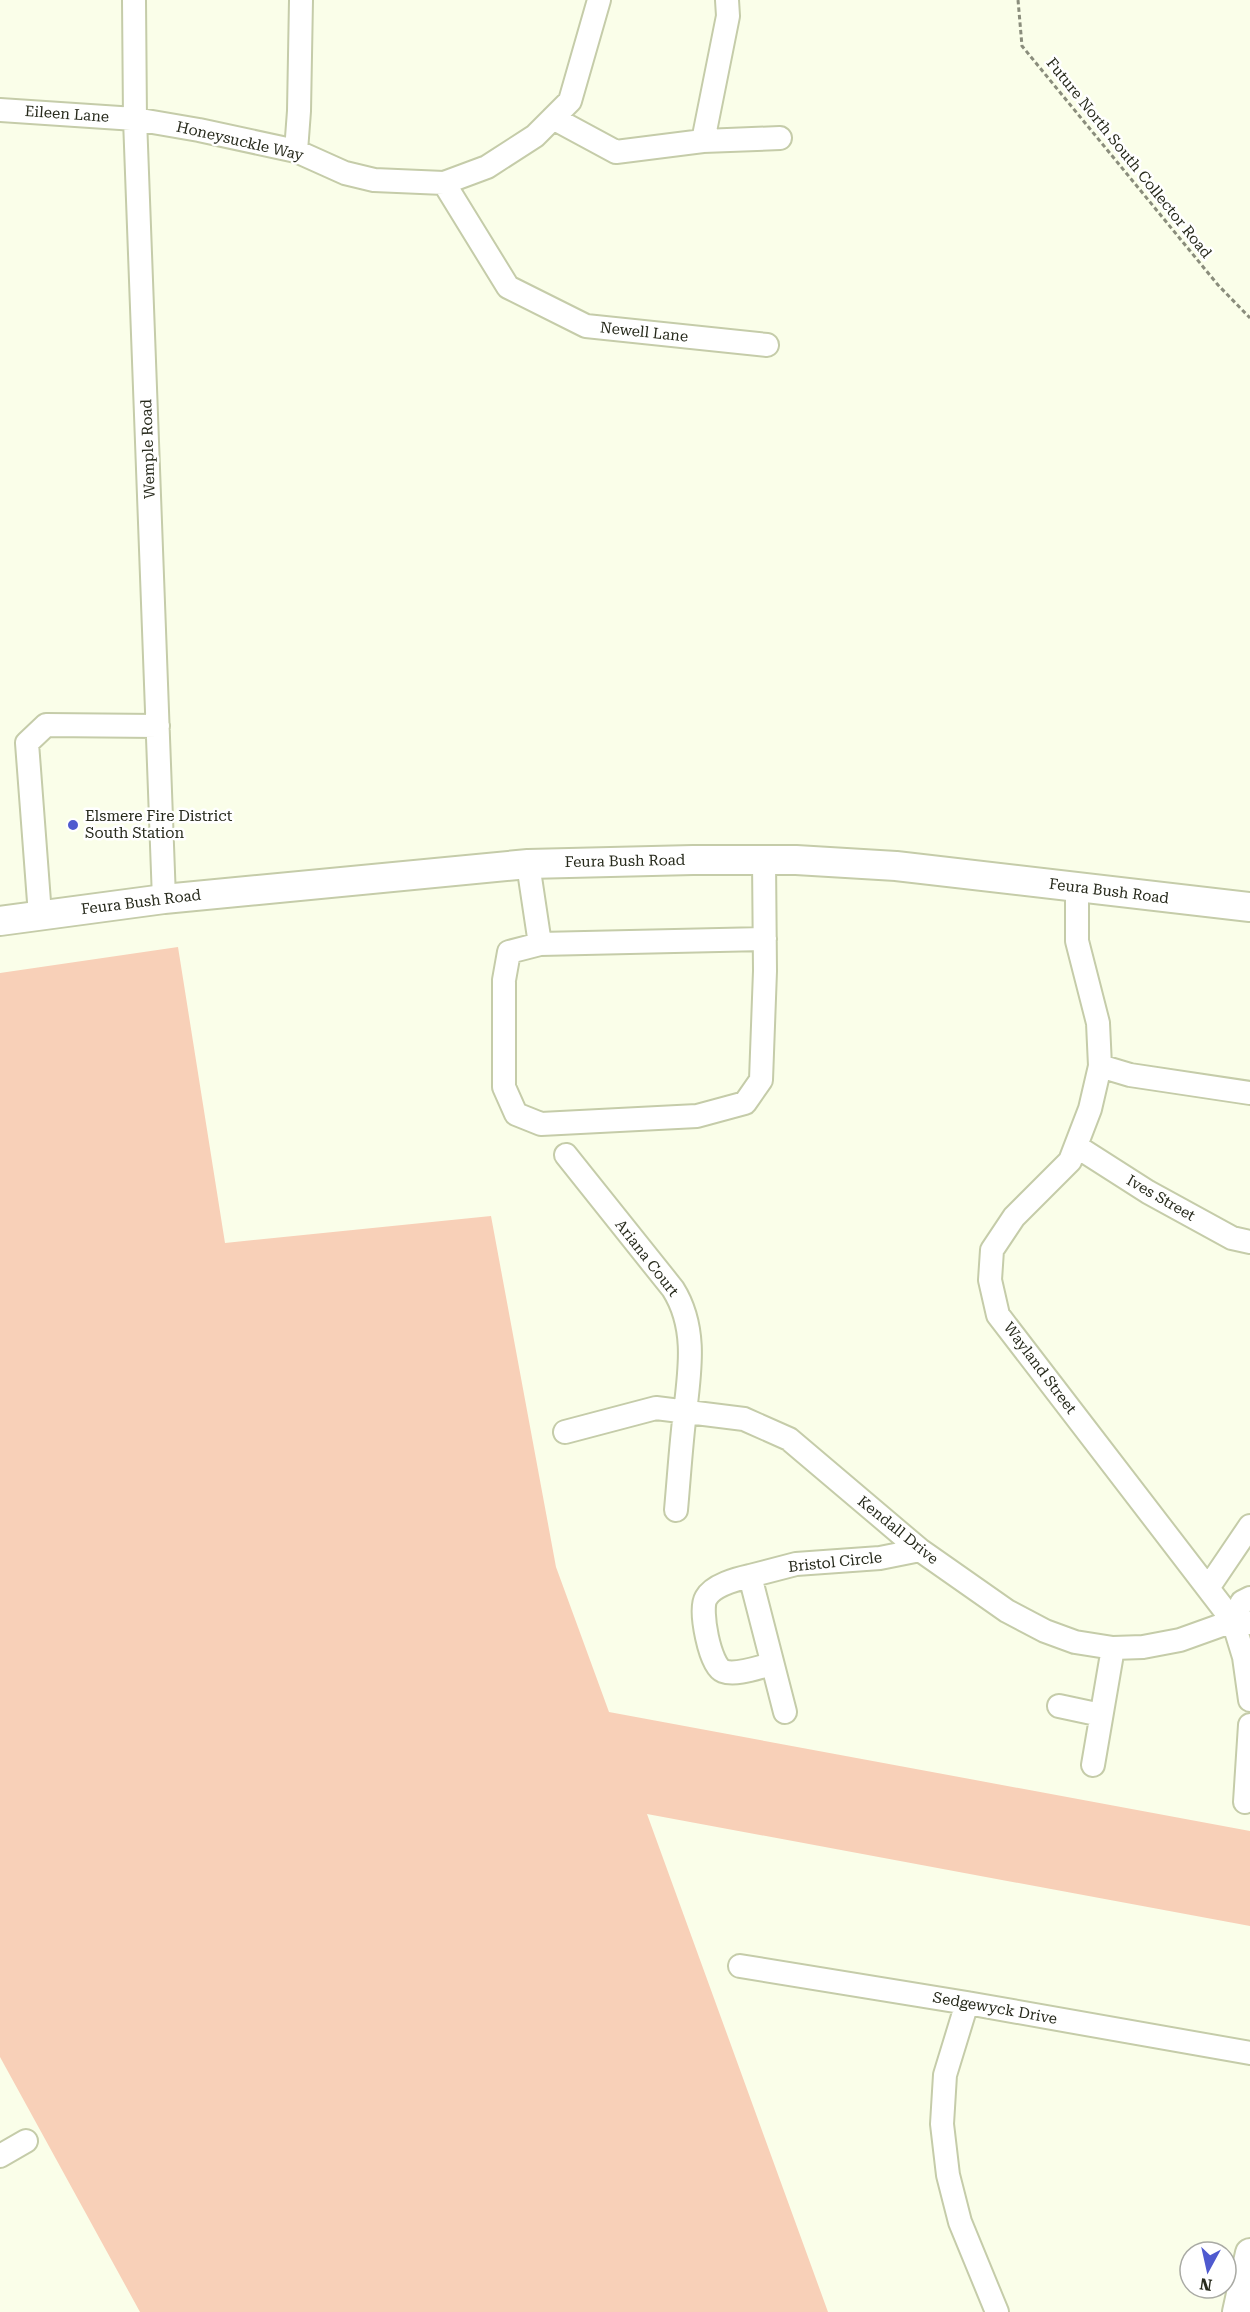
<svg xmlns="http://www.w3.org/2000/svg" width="1250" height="2312" viewBox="0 0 1250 2312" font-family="'Roboto Serif',serif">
	<rect width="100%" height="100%" fill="#fafee9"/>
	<!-- green -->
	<path fill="#f8d0b8" d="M178 947 225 1243 491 1216 556 1567 609 1712 1250 1831V1926L647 1814 828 2312H140L0 2057V973Z"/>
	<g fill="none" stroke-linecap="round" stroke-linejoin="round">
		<!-- minor casing -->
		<g stroke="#c5cca9" stroke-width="26">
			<path id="minor" d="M134 0 135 119 164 899
				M0 110 135 119 199 130 296 151 345 173 374 180 444 183 487 167 535 136 570 101 599 0
				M553 118 616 152 703 141 780 138
				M703 141 728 16 727 0
				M296 151 299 111 301 0
				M444 183 508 287 586 326 767 345
				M528 864 540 944 509 952 504 980V1087L516 1114 541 1124 697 1116 745 1103 761 1080 765 971 764 860
				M1077 887V941L1098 1023 1100 1066 1090 1109 1070 1161 1014 1217 992 1250 990 1280 998 1315 1233 1621 1244 1657 1250 1700
				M40 915 27 743 46 725 158 726
				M540 944 765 939
				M1100 1066 1130 1075 1250 1093
				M1076 1146 1148 1192 1232 1238 1250 1242
				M566 1155 673 1289C697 1327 690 1370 685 1412 681 1444 679 1477 676 1510
				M565 1432 656 1408 744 1419 789 1439 920 1550 1007 1611 1045 1631 1075 1642 1113 1648 1143 1647 1180 1640 1233 1621 1250 1623
				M750 1576C737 1579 713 1585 706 1598 699 1610 710 1666 723 1671 736 1676 759 1667 772 1664
				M1208 1588 1250 1526
				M1233 1621 1242 1602 1250 1598
				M1059 1706 1101 1715
				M785 1712 750 1576 796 1564 880 1558 920 1550
				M1093 1765 1113 1648
				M1245 1802 1250 1725
				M740 1966 967 2003 1250 2053
				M967 2003 945 2075 942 2124 948 2175 960 2222 997 2312
				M0 2156 26 2141"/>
		</g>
		<!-- major casing -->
		<g stroke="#c5cca9" stroke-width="32">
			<path id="major" d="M0 921 164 899 528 864 693 860H796L896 866 1250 907
				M1237 2312 1250 2253"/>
		</g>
		<!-- path -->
		<path stroke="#8a8d7c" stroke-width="3" stroke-dasharray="4.5 3" stroke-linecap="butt" d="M1018 0 1022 46 1218 285 1250 318"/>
		<!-- minor -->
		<use href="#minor" stroke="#fff" stroke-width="22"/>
		<!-- major -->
		<use href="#major" stroke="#fff" stroke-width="28"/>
	</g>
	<!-- markers -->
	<circle fill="#4f5acf" stroke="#fff" stroke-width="2" cx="73" cy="825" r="6"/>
	<g text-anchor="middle" stroke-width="5" stroke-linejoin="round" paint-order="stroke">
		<!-- street labels -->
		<g font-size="15" fill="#272a1c" stroke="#fff">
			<text transform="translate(67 114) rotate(4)" y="5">Eileen Lane</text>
			<text transform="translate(240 141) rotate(13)" y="5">Honeysuckle Way</text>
			<text transform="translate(1129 158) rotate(51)" y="5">Future North South Collector Road</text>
			<text transform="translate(644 332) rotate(6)" y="5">Newell Lane</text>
			<text transform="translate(148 449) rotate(-92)" y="5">Wemple Road</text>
			<text transform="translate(625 861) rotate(-1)" y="5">Feura Bush Road</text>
			<text transform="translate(1109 891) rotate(7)" y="5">Feura Bush Road</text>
			<text transform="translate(141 902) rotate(-7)" y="5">Feura Bush Road</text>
			<text transform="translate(1161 1198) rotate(30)" y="5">Ives Street</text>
			<text transform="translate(647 1258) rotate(52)" y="5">Ariana Court</text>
			<text transform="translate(1040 1368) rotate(53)" y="5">Wayland Street</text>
			<text transform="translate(898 1530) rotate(39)" y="5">Kendall Drive</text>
			<text transform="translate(835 1562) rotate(-6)" y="5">Bristol Circle</text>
			<text transform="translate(995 2008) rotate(10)" y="5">Sedgewyck Drive</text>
		</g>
		<!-- poi labels -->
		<g font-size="15" fill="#272a1c" stroke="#fff" text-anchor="start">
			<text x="85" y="821">Elsmere Fire District<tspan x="85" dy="17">South Station</tspan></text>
		</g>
	</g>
	<!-- north arrow -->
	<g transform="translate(1208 2270) rotate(188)"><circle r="28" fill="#ffffff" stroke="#a9aaa4" stroke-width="1.5"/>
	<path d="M0-4.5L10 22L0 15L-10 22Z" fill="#4f5acf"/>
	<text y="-9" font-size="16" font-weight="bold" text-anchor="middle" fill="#272a1c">N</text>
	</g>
</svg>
